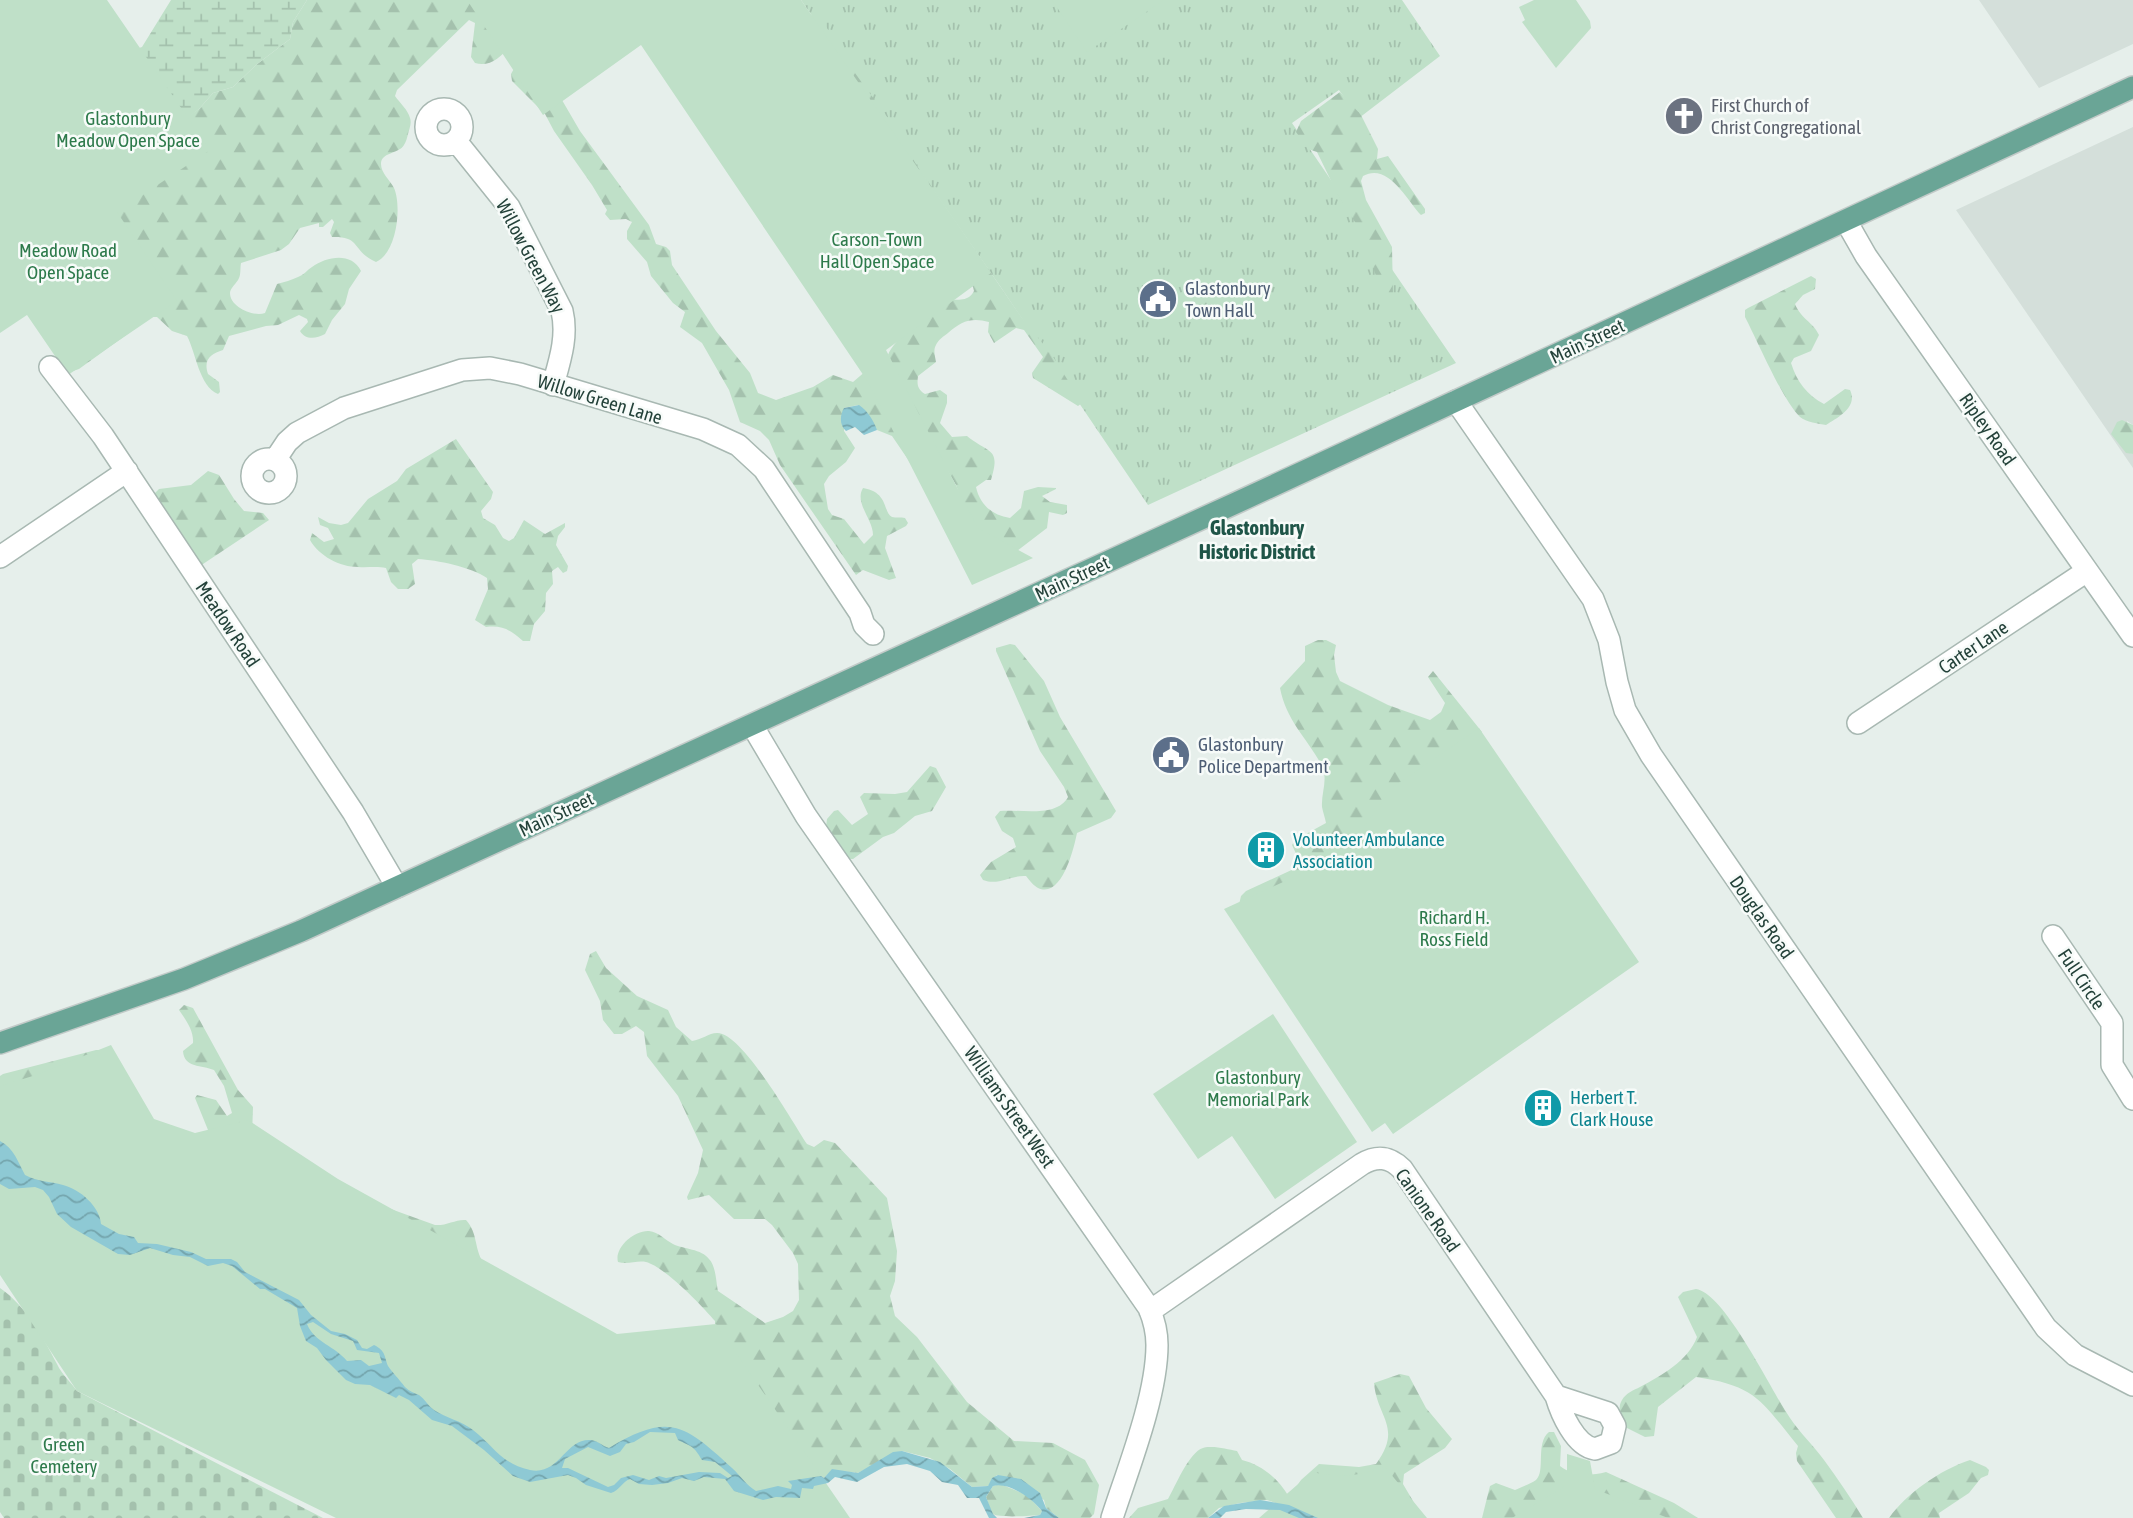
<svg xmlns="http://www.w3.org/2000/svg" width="2133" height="1518" viewBox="0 0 2133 1518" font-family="'Asap Condensed',sans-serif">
	<defs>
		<pattern id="grass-tufts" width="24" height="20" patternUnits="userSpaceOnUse" patternTransform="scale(1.75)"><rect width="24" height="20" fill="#bfe0c8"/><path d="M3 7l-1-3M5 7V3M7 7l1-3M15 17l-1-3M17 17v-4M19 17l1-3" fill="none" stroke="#a4c1ad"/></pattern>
		<pattern id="forest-firs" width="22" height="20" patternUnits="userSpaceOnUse" patternTransform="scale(1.75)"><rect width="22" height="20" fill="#bfe0c8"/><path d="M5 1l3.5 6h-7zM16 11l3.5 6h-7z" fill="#a4c1ad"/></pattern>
		<pattern id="wetland-marsh" width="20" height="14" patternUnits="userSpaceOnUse" patternTransform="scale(1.75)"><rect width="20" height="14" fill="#bfe0c8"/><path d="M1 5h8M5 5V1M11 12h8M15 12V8" fill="none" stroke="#a4c1ad"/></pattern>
		<pattern id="cemetery-stones" width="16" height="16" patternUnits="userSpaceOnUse" patternTransform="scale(1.75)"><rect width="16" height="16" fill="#bfe0c8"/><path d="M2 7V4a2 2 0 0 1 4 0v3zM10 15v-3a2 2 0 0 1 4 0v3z" fill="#a4c1ad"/></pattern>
		<pattern id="water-waves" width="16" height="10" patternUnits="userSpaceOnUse" patternTransform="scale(1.75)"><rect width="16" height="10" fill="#8ec9d4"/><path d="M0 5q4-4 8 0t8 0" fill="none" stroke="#74a5ad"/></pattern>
	</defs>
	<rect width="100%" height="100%" fill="#e6efeb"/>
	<!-- built -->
	<path fill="#d4dfda" d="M1979 0H2133V44L2039 88Z
		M2133 127V425L2127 421 2126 452 2133 454V468L1956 210Z"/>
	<!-- grass -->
	<path fill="url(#grass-tufts)" d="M801 0H1402L1440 56 1359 118 1339 90 1292 123 1456 363 1148 505 1000 286Z"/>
	<!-- forest -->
	<path fill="url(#forest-firs)" d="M307 0H560C549 8 539 17 528 25 513 39 499 70 475 63L471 57 475 23 469 20 397 90 395 96C400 103 408 110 410 118 412 124 409 129 408 134 407 138 406 142 404 145 399 154 381 152 381 164 381 173 390 180 394 188 402 206 397 253 376 262 351 251 362 236 332 237L330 233 334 222 332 219 323 227H319V223L300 228 289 244 281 250 241 263C240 268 241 274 239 278 237 283 230 288 230 293 230 307 253 317 265 313L277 284C284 282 292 280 298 277 304 275 307 270 312 267 327 256 352 252 361 271L349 289 345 304 332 320 325 334C316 339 305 340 300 331L308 322 307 319 299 315 278 325 266 326 229 336 223 350C211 354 203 359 208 374L219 382 220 392 218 394C199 386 196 353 187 336L172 331 157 317H151L79 369 73 371 0 254 149 142 199 109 213 93 233 87 256 65 290 39 293 22Z
		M807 13 823 21 844 58 893 125 916 164 1022 318 1052 355 1082 403 1078 406 1033 378 1032 373 1043 357 1024 330 1016 328 994 343 988 332 989 322C972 317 961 321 948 333 944 336 938 340 936 345 933 350 935 356 936 362L918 376C917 384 917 389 925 394L940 390 947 395V403L940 423 952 437 967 436C989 454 1001 447 991 480H986L976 487C980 505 992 515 1010 518L1021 508 1024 491 1038 487 1056 488V489L1042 496 1050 502 1067 505V513L1063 515 1049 512 1047 528 1017 551 1001 556 969 520 956 485 932 444 888 355C893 340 930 309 945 302 956 297 967 304 974 291L973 287Z
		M516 65 555 88 580 131 649 225 656 244 666 247 670 251 672 265 716 331 750 373 758 393 776 400 813 387 833 375 853 382 867 370 909 461 892 436 877 430 858 405 844 408V431L855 448 846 462 829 476 824 484 828 509 832 515 844 519 864 544 873 535C873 519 854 503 863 488 889 492 883 513 892 517 896 518 901 517 905 518L908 523 906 526 887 536 885 548 896 578 889 580 863 570 856 575 780 465 769 440 760 431 740 422 729 390 702 343 680 327 685 312 673 303 651 276 647 262 627 239V231L632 222 626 219 610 220 605 214 607 210 592 185 554 131 545 114 512 81 511 74Z
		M1340 92 1361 115 1378 149 1377 159 1388 156 1425 209V213L1421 215C1406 199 1388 162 1363 176L1361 181 1366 200 1392 247 1393 295 1389 298 1382 295 1363 235 1337 193 1317 152 1308 149 1296 132 1301 121Z
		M1811 276 1816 279 1815 289 1803 295 1795 304C1801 319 1813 322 1819 335L1811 351 1794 358 1791 363C1797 382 1807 395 1824 404L1845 389 1850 390C1858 407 1839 417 1826 425 1819 424 1806 422 1800 417 1783 401 1757 340 1745 317V310L1748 308Z
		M2122 420 2133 425V454L2126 453 2111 434 2117 422Z
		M456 439 493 492 491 499 481 511 483 518 495 525 503 538 509 541 514 538 524 520 545 534 565 523V527L558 536 556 545 568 566 567 571 563 573 558 567 552 571 553 584 546 593 545 611 534 624 530 641H523C510 630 503 625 486 627L475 620 488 589 487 578C471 567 437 560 418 559L412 564 415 584 408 589H398L391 582 386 568C376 566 367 568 358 567 340 567 319 556 310 540L312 533 324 542 334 539 328 528 320 525 318 517 329 523 341 525 348 523 368 499 397 481 406 469Z
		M208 471 219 475 234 499 244 511 263 513 269 520 200 566 153 495 159 489 191 485Z
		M1318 640H1326L1336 645 1334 655 1336 672 1340 681 1388 705 1430 720 1441 712 1445 703 1428 677 1433 671 1482 732 1451 834 1238 909 1241 896 1246 891 1298 867 1299 860 1292 845 1295 840 1326 823C1325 818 1323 812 1322 807 1321 792 1329 779 1321 764 1306 737 1286 720 1280 688L1305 661V646Z
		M1010 644 1015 645 1044 681 1060 717 1116 811 1111 818 1077 833C1074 848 1062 899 1038 888 1034 886 1029 880 1026 876 1010 875 999 886 983 880L980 875 991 862 1016 847 1013 838 1002 831 995 817 1000 811C1020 809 1057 818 1068 797L1064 787 1040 751 996 651V648Z
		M930 766 936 768 946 787 932 811 915 816 894 833 883 837 853 859H848L826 827 827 819 834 811 838 810 852 825 868 814 860 797 864 793 895 794 907 792Z
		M596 951 606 968 637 996 668 1010 676 1027 692 1041C701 1040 709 1033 717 1033 742 1032 793 1123 807 1144L814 1147 824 1140 835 1143 887 1198 897 1251 895 1281 890 1296 895 1316 917 1337 967 1402 1014 1441 1053 1443 1085 1460 1099 1485 1094 1514 1090 1518H1059L1046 1508 1044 1500 1008 1478 997 1475 988 1486 972 1487 950 1469 930 1458 902 1451 858 1473 832 1470 824 1478 821 1476 805 1480 388 1208 435 1225C446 1226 456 1219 466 1220 478 1233 474 1248 483 1262L602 1336 715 1326V1321C702 1306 665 1267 646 1262 637 1260 628 1265 618 1262 614 1248 634 1230 649 1231 659 1232 665 1240 673 1244 683 1249 702 1249 709 1259 716 1266 716 1282 718 1291L765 1323 783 1317 793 1311 799 1300 798 1264 793 1253 772 1225 765 1219H734L709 1195 688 1200 687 1197 698 1173 703 1150 678 1096 647 1056 644 1032 636 1026 622 1034H614L603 1020 600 1001 585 970 590 954Z
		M184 1005 193 1008 238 1090 253 1107 252 1136 208 1130 195 1098 197 1095 216 1100 227 1116 232 1113 224 1086 214 1070C202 1065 184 1068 183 1051L193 1043C194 1031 186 1020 179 1010Z
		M96 1050H101L0 1112V1076L3 1074Z
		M1696 1289C1725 1293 1772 1392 1790 1418 1800 1433 1813 1445 1824 1460 1837 1478 1851 1498 1863 1518H1836L1797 1461 1796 1453 1798 1446C1761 1401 1757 1386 1696 1377L1658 1407 1654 1436 1645 1437 1623 1426C1621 1417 1617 1408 1622 1400 1626 1393 1634 1390 1640 1387 1662 1375 1688 1361 1697 1337L1678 1297 1683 1292Z
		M1400 1374 1409 1376 1426 1408 1452 1439 1445 1448 1404 1474 1403 1484 1423 1518 1278 1504 1267 1500 1240 1503 1219 1508 1208 1518H1129L1138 1508 1168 1499C1175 1487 1189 1452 1203 1448 1213 1445 1227 1449 1237 1451L1242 1460C1262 1465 1279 1479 1289 1497L1301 1480 1319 1464 1359 1467 1376 1464C1403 1427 1377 1418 1374 1383Z
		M1549 1432H1554L1561 1446 1560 1466C1574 1477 1590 1476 1606 1472L1674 1503 1698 1518H1482L1490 1486 1496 1483 1515 1490C1521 1487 1530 1484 1536 1480 1546 1471 1535 1443 1549 1432Z
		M1970 1460 1986 1467 1989 1470 1988 1475 1981 1478 1969 1493 1939 1513 1940 1518H1889C1907 1493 1940 1470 1970 1460Z
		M1000 1484 1027 1495 1042 1511 1040 1515C1030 1516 999 1518 993 1514 990 1510 988 1502 986 1497L993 1486Z"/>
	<!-- wetland -->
	<path fill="url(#wetland-marsh)" d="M4 0 136 49 142 47 171 0H307L293 22 290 39 256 65 233 87 213 93 199 109 182 122 0 1Z"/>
	<!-- cemetery -->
	<path fill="url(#cemetery-stones)" d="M0 1288C26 1306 43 1337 57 1364 62 1375 71 1382 77 1391L323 1518H4L0 1512Z"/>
	<!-- park -->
	<path fill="#bfe0c8" d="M0 0H107L210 150 117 212 177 301 68 375 27 315 0 333Z
		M467 0H801L991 273 886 350 978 528 1033 558 972 585 868 382 641 45 543 115Z
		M1052 0H1164L1087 52Z
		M1534 0H1576L1590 21 1591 28 1556 68 1522 22 1525 20 1519 7Z
		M1479 728 1639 962 1393 1134 1385 1123 1372 1132 1224 909 1344 854 1393 787Z
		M1273 1014 1357 1142 1275 1199 1232 1136 1198 1159 1153 1094Z
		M111 1045 154 1119 195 1133 248 1120 338 1179 617 1334 716 1324 850 1518H336L77 1391 0 1275V1086L36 1075Z
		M1567 1454 1590 1461 1595 1489 1668 1518H1512L1567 1485Z
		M1385 1467 1427 1518H1259L1312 1472C1339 1478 1360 1476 1385 1467Z"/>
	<!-- water -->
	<path fill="url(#water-waves)" fill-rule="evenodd" d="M859 405C867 410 874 421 877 430L864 435 855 427 846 431C839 425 840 415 844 408Z
		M0 1141C14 1148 18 1162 25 1175 38 1182 50 1181 63 1185 80 1189 100 1207 101 1224L119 1234 134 1237 138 1243 157 1244 191 1252 206 1259H231L237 1262 245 1272 299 1300 311 1315 331 1331 345 1334 357 1340 362 1348 367 1349 374 1345C386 1351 384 1356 388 1366 389 1368 403 1384 405 1387 409 1391 414 1393 419 1395 425 1399 428 1406 434 1410 446 1418 462 1421 473 1430 493 1445 501 1464 530 1470 559 1476 565 1439 590 1440 597 1440 602 1446 609 1448 669 1412 684 1424 732 1468 741 1476 746 1485 756 1491L778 1486 791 1489 792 1485 788 1481 821 1476 824 1478 832 1469 858 1473 893 1452 902 1451 940 1462 972 1487 988 1486 992 1478 998 1475 1021 1479 1040 1493 1046 1508 1059 1518H1024L1040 1515 1042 1511C1032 1498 1009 1482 993 1486L986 1497 993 1514 997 1518H989L979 1498H967L958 1485 942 1482 930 1471 907 1464 884 1467 857 1482 835 1477 828 1483 814 1486 813 1489 802 1488 800 1498 776 1497 763 1500 734 1491 725 1479 704 1477 694 1481 682 1478 668 1483 652 1485 639 1484 630 1479C622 1482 620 1490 611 1493L586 1485 576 1478 568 1475 530 1482 513 1476 484 1450 452 1426 432 1420 409 1400 399 1395 396 1398 370 1385 355 1384 346 1380 326 1360 317 1348 306 1341 300 1326 297 1308 265 1289H260L232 1266 223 1263 208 1266 190 1257 173 1255 150 1248 130 1255 118 1254 71 1227 57 1214 49 1197 43 1190 35 1187 9 1189 0 1184ZM313 1322 331 1334 353 1341 357 1350 379 1353 382 1363 369 1366 361 1360 347 1361C335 1346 315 1343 307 1324ZM650 1432 675 1433 678 1440C692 1447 693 1445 702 1460L715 1462 732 1476 728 1478 720 1473 699 1472 666 1478 659 1476 649 1480 633 1475 621 1478 614 1485 608 1487 568 1468H562L565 1459 588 1447 610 1456 620 1452 626 1444 634 1442Z
		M1260 1500 1289 1505 1318 1518H1299L1280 1510 1246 1509 1226 1512 1220 1518H1208L1224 1506Z"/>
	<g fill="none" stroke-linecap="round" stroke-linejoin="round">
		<!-- minor casing -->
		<g stroke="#a8b8b2" stroke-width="24">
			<path id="minor" d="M426 127a18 18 0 1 1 36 0a18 18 0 1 1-36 0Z
				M456 141 509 207 562 311C568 336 560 360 553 385
				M1846 221 1866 256 2133 636
				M50 367 103 436 353 812 397 887
				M1456 401 1593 599 1609 640 1617 682 1625 710 1651 755 2046 1328 2075 1355 2133 1385
				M252 476a17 17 0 1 1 34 0a17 17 0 1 1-34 0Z
				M275 460 287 442 297 433 344 408 462 370 490 368 520 374 703 429 738 445 764 469 860 613 864 625 873 634
				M0 557 127 471
				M1858 723 2087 571
				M752 725 806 816 1149 1308C1154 1320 1157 1332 1157 1345 1157 1396 1128 1469 1112 1518
				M2053 936 2112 1023V1065L2133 1099
				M1150 1311 1362 1164C1377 1155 1390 1157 1402 1169L1556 1396
				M1556 1396 1608 1413 1615 1426 1611 1443 1595 1449C1575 1446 1561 1413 1556 1396Z"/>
		</g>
		<!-- major casing -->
		<g stroke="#c2cac8" stroke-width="24">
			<path id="major" d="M0 1043 184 979 301 931 1238 502 2133 87"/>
		</g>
		<!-- minor -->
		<use href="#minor" stroke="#fff" stroke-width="21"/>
		<!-- major -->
		<use href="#major" stroke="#6aa596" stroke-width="21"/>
	</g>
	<!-- icons -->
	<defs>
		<g id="church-disc" transform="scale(2.0125)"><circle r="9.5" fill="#6b7280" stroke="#f7fbf9"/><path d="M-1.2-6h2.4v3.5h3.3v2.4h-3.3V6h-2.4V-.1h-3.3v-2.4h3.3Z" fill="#fff"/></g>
		<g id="civic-disc" transform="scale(2.0125)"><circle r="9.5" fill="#5c6f8a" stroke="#f7fbf9"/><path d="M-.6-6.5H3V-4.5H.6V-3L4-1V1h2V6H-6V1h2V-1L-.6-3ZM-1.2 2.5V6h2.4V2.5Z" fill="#fff"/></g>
		<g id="building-disc" transform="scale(2.0125)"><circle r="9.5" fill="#0f9aa8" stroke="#f7fbf9"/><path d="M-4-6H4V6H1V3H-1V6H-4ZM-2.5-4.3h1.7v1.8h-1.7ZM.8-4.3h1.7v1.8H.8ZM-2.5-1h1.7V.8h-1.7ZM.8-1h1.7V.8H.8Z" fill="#fff"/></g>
	</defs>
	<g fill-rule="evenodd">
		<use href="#church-disc" x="1684" y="116"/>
		<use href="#civic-disc" x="1158" y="299"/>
		<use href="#civic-disc" x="1171" y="755"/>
		<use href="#building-disc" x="1266" y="850"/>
		<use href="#building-disc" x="1543" y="1108"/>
	</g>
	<g text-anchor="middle" stroke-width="5" stroke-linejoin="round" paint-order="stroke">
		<!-- worship labels -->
		<g font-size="19" fill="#5b616d" stroke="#f7fbf9" text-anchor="start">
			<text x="1711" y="112">First Church of<tspan x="1711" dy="22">Christ Congregational</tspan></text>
		</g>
		<!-- park labels -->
		<g font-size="19" fill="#2d7a4b" stroke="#f7fbf9">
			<text x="128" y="125">Glastonbury<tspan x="128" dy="22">Meadow Open Space</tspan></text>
			<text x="877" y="246">Carson–Town<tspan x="877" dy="22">Hall Open Space</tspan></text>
			<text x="68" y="257">Meadow Road<tspan x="68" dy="22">Open Space</tspan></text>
			<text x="1454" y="924">Richard H.<tspan x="1454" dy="22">Ross Field</tspan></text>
			<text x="1258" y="1084">Glastonbury<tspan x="1258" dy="22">Memorial Park</tspan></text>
			<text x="64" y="1451">Green<tspan x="64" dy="22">Cemetery</tspan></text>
		</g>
		<!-- street labels -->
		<g font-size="19" fill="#24423a" stroke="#f7fbf9">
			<text transform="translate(531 256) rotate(62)" y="7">Willow Green Way</text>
			<text transform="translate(1587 341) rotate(-25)" y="7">Main Street</text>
			<text transform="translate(600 399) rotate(17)" y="7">Willow Green Lane</text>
			<text transform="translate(1988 429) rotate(55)" y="7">Ripley Road</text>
			<text transform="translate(1072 578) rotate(-25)" y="7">Main Street</text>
			<text transform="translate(228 624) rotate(56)" y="7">Meadow Road</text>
			<text transform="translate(1973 647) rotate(-34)" y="7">Carter Lane</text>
			<text transform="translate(556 814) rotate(-25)" y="7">Main Street</text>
			<text transform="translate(1762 917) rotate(55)" y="7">Douglas Road</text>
			<text transform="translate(2082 979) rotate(56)" y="7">Full Circle</text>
			<text transform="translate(1010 1107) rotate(55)" y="7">Williams Street West</text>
			<text transform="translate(1428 1210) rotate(55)" y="7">Canione Road</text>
		</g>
		<!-- service labels -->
		<g font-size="19" fill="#4e5e75" stroke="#f7fbf9" text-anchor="start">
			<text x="1185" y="295">Glastonbury<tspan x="1185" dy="22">Town Hall</tspan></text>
			<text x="1198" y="751">Glastonbury<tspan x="1198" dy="22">Police Department</tspan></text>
		</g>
		<!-- culture labels -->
		<g font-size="19" fill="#0d838f" stroke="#f7fbf9" text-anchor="start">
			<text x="1293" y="846">Volunteer Ambulance<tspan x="1293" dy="22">Association</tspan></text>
			<text x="1570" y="1104">Herbert T.<tspan x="1570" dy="22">Clark House</tspan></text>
		</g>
		<!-- neighbourhood labels -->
		<g font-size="21" font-weight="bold" fill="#1f5548" stroke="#f7fbf9">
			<text x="1257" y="535">Glastonbury<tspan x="1257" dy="24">Historic District</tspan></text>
		</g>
	</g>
</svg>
